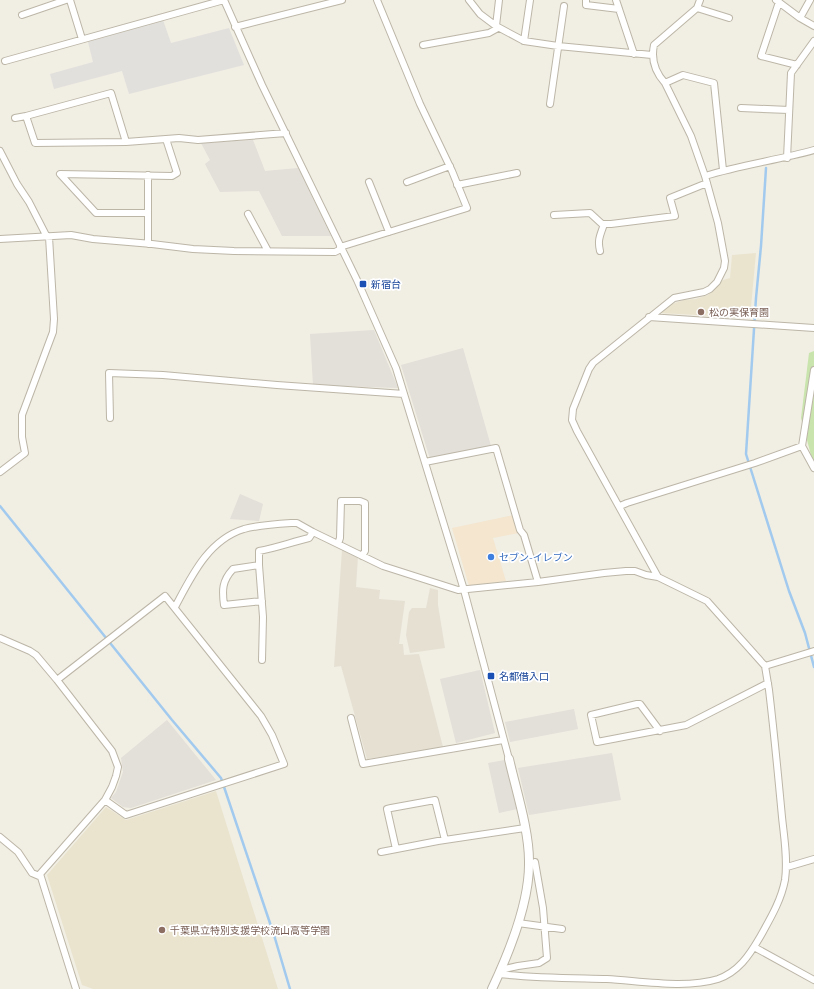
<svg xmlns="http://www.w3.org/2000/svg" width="814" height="989" viewBox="0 0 814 989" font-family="Montserrat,'Noto Sans JP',sans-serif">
	<rect width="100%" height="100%" fill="#f1eee4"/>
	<!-- residential -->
	<path fill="#e5e0d2" d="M342 550 358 557 356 587 380 590 379 599 405 601 399 644H403L404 655 419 654 443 747 367 759 341 666 334 667Z
		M430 588 438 590V605L445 648 410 653 406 635 409 612 412 608H426Z"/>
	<!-- commercial -->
	<path fill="#f4e6cf" d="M514 515 519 533 493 538 506 581 469 586 452 528Z"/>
	<!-- industrial -->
	<path fill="#e3dfd9" d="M253 140 265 171 298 168 331 236H282L259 191 220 192 205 164 210 160 201 143Z
		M374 330 398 388 313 385 310 334Z
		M463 348 491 446 430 459 401 365Z
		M240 494 263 504 259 521 230 519Z
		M480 670 495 733 456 743 440 679Z
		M574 709 578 729 510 742 505 722Z
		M167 720 216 780 131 808 123 807 111 798 116 792 123 772 121 758Z
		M612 753 621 800 529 815 518 768Z
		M505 760 517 809 499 813 488 763Z"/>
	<!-- education -->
	<path fill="#eae4ce" d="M756 253 750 318 660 313 672 304 684 300 696 299 708 295 723 280 730 278 732 255Z
		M216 791 278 989H93L82 985 47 875 106 807 126 820Z"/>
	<!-- green -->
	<path fill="#c9e5ad" d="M814 351V466L801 418 809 353Z"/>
	<!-- parking -->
	<path fill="#e2e0dc" d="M163 20 171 43 229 28 244 65 129 94 122 71 54 89 50 74 93 62 88 42Z"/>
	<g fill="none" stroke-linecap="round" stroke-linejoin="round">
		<!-- stream -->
		<path stroke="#a1caee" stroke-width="2.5" d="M766 168 761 246 756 298 746 454 789 591 805 633 814 667
			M0 506 172 720 221 778 274 935 290 989"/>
		<!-- minor casing -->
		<g stroke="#bcb6a7" stroke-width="8">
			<path id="minor" d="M70 0 82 39
				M224 0 262 85 357 280 396 368 464 590 509 759
				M469 0 480 14 496 26 524 41 558 46 652 55
				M586 0V5L619 9
				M616 0 634 54
				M776 0 800 18 814 26
				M779 2 761 56 797 65
				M697 8 729 18
				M22 15 66 0
				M800 18 810 0
				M496 26 499 0
				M235 27 342 0
				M524 41 530 0
				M423 45 489 33 498 28
				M5 61 224 0
				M665 83 683 75 714 83 723 170
				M550 104 564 6
				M741 108 789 110
				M15 118 26 116
				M126 142 111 93 26 116 35 143 126 142 179 138 198 140 286 133
				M0 151 17 184 29 202 47 237
				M787 158 791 73 814 41
				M705 176C741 165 778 160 814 150
				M369 182 389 232
				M407 182 450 166
				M457 185 517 173
				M148 213H96L60 174 172 176 177 173 166 139
				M248 214 268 251
				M554 215 590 213 602 224H611L675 216 670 198 707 183
				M0 239 71 235 93 239 152 244 193 249 234 251 335 252 341 249
				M148 244V175
				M340 247 467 208 452 171 420 104 377 0
				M600 251C597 239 601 234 604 224
				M649 317 814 328
				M110 418 109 373 163 375 277 385 404 394
				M802 446 814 468
				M425 462 496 448 520 530 524 535 538 582
				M0 472 25 453 22 437V415L53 332 54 319 49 237
				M620 506 627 503 755 463 802 446 814 370
				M338 544 340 538 341 501H360L365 503V551L362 556
				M259 565 233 569C222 581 222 590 224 605L262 601
				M175 607C191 577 208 540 244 529 259 525 276 524 292 523H297L313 532 383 566 458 590 538 582 604 573 626 571H635L646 575 658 577
				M0 638 30 651 36 655 57 680 112 751 118 767 116 776 112 787 105 800 40 874 76 989
				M262 660 263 617 259 565V551C276 548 292 542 309 538L313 532
				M765 666 814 651
				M57 680 165 596 261 716 272 735 284 764 126 815 105 800
				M351 718 363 764 503 740
				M660 731 640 704H637L591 715 597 742 686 725 768 683
				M0 837 18 852 32 873 39 876
				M396 849 387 809 391 808 435 800 445 840
				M381 852 438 841 525 828
				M787 867 814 859
				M518 923 562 929
				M754 947 814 980
				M500 970 518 966 539 963 547 958 543 908 535 862
				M499 974C535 978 571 978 607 979 641 981 686 989 718 979 738 972 749 956 760 937 770 919 781 901 785 880 788 859 784 837 782 817 778 774 774 732 769 690L765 666 707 601 658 577 577 431 572 420 573 409 589 369 593 363 674 298 704 292 710 289 717 282 724 268 725 261 718 223 705 176 691 136 665 83C655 72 651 59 654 45L697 8 700 0"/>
		</g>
		<!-- tertiary casing -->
		<g stroke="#bcb6a7" stroke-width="10">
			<path id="tertiary" d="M492 989C509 953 530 901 529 861 529 830 516 790 509 759"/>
		</g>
		<!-- minor -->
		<use href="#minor" stroke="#fff" stroke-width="6"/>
		<!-- tertiary -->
		<use href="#tertiary" stroke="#fff" stroke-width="8"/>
	</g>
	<!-- markers -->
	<g fill="#1a4fb4" stroke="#fff" stroke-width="1.5">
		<rect x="359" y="280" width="8" height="8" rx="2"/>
		<rect x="487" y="672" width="8" height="8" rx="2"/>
	</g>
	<g fill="#8d6e63" stroke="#fff" stroke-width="1.5">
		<circle cx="701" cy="312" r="4"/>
		<circle cx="162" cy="930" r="4"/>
	</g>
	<circle fill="#3f7fe0" stroke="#fff" stroke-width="1.5" cx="491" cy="557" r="4"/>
	<g text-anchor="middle" stroke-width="3.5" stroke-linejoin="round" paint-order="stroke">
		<!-- transit labels -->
		<g font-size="10" fill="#164399" stroke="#fff" text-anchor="start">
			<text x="371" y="288">新宿台</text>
			<text x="499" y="680">名都借入口</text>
		</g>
		<!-- education labels -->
		<g font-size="10" fill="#785e54" stroke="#fff" text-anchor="start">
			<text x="709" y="316">松の実保育園</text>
			<text x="170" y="934">千葉県立特別支援学校流山高等学園</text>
		</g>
		<!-- shop labels -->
		<g font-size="10" fill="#366cbe" stroke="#fff" text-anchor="start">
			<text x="499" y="561">セブン-イレブン</text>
		</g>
	</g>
</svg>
